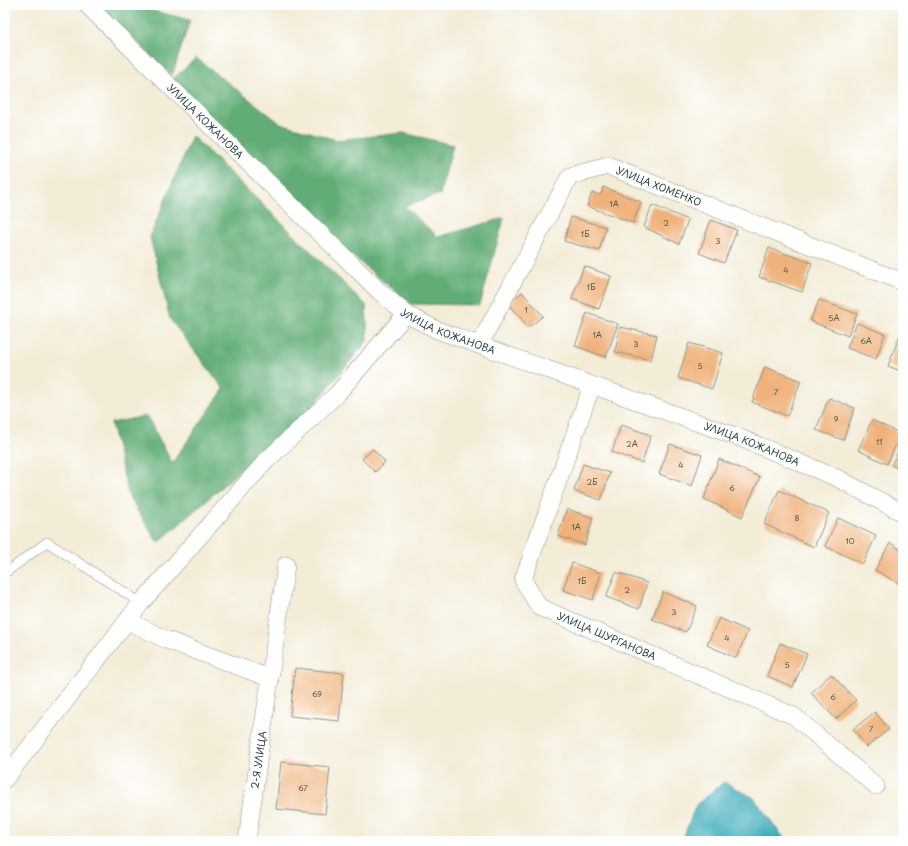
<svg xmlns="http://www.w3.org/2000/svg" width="908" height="846" viewBox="0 0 908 846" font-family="'Playpen Sans',sans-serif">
	<rect width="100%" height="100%" fill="#fff"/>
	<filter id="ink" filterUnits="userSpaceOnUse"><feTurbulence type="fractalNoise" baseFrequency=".025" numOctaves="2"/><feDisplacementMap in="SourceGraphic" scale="8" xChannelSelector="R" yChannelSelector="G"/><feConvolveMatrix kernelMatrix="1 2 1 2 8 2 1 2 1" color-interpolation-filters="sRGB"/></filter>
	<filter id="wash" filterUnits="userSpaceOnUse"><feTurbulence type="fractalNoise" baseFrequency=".012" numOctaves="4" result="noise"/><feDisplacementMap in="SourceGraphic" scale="16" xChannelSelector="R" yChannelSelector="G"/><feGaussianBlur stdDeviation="0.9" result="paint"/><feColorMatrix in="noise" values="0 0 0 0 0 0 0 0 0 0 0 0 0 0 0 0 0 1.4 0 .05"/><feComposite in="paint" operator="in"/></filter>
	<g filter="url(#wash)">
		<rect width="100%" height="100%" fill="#f3ecd7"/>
		<!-- forest -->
		<path fill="#62ad77" stroke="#407556" d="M99 5H147L153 11 190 20 172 76Z
			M196 58 280 123 336 140 403 133 453 145 440 194 404 206 438 237 504 218 480 305 411 304 349 253 172 80Z
			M192 136 366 305 368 340 311 408 158 543 129 497 111 423 147 416 172 463 224 389 170 319 150 237Z"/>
		<!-- water -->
		<path fill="#3dacba" stroke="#2e7477" d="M724 782 754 798 786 841H682L696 805Z"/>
		<g id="blocks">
			<!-- building -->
			<path fill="#f0b27c" d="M603 187 641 202 633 223 587 206 592 193 601 195Z
				M652 205 688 220 679 244 644 227Z
				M571 217 606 227 599 251 564 241Z
				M711 220 737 230 724 263 699 253Z
				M769 248 812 263 802 292 759 277Z
				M584 266 611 276 599 309 572 299Z
				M522 292 543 316 529 327 508 304Z
				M819 300 857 314 848 336 810 321Z
				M587 313 618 324 606 357 575 346Z
				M857 323 885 334 876 359 847 348Z
				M620 327 657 335 651 360 615 352Z
				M899 337 903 339V372L888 366Z
				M689 343 723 353 712 389 678 378Z
				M765 367 801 381 787 416 752 402Z
				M829 398 855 408 843 440 816 430Z
				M872 420 901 434 887 464 858 450Z
				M621 425 651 435 642 463 612 452Z
				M903 443V471L891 465Z
				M670 444 702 455 692 486 659 474Z
				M373 449 385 462 375 472 362 459Z
				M719 459 760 477 742 517 704 499Z
				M583 464 610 473 601 500 574 491Z
				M779 490 829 513 814 547 764 524Z
				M567 509 593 518 585 545 558 536Z
				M838 518 876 536 863 564 825 546Z
				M890 543 903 551V586L875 570Z
				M572 563 601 573 593 600 563 590Z
				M616 572 647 583 639 609 606 597Z
				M663 592 697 606 686 632 652 619Z
				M719 618 748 631 736 658 707 645Z
				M780 643 807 654 793 687 767 676Z
				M295 668 344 673 339 721 290 716Z
				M831 674 856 700 836 719 811 693Z
				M875 712 889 729 867 747 853 729Z
				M281 762 330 767 325 814 276 809Z"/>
		</g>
	</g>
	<g filter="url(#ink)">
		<use href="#blocks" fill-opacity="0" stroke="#899486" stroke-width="1"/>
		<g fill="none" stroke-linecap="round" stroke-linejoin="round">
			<!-- lane casing -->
			<g stroke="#899486" stroke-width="10">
				<path id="lane" d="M5 573 47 542 141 603"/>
			</g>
			<!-- street casing -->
			<g stroke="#899486" stroke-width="18">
				<g id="street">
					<path id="s1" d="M87 5 379 291 406 314 437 330 738 437 837 478 903 513"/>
					<path id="s2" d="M479 345 570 176 608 166 903 282"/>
					<path id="s3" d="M592 385 523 580 539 607 794 716 876 786"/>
					<path d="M128 621 167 640 269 678"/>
					<path d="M5 779 141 603 266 461 337 394 406 314"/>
					<path id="s4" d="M247 841 286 565"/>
				</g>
			</g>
			<!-- lane -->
			<use href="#lane" stroke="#fff" stroke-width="9"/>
			<!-- street -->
			<use href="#street" stroke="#fff" stroke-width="17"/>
		</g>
	</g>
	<g text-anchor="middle" stroke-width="4" stroke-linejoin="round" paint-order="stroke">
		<!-- number labels -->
		<g font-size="8" fill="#535a46">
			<text x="614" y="207">1А</text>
			<text x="666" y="226">2</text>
			<text x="585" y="237">1Б</text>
			<text x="718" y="244">3</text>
			<text x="786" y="273">4</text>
			<text x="591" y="290">1Б</text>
			<text x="526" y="313">1</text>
			<text x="834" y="321">5А</text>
			<text x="597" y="338">1А</text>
			<text x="866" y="344">6А</text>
			<text x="636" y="347">3</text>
			<text x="700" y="369">5</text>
			<text x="776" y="395">7</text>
			<text x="836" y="422">9</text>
			<text x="879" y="445">11</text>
			<text x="632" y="447">2А</text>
			<text x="681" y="468">4</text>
			<text x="592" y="485">2Б</text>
			<text x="732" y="491">6</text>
			<text x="797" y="521">8</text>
			<text x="576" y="530">1А</text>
			<text x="850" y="544">10</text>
			<text x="582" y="584">1Б</text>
			<text x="627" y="593">2</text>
			<text x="674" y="615">3</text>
			<text x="727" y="641">4</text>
			<text x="787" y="668">5</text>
			<text x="317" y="697">69</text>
			<text x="833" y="700">6</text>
			<text x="871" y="732">7</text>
			<text x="303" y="791">67</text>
		</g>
		<!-- street labels -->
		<g font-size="10" fill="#1f3d34" stroke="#fff">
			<text dy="4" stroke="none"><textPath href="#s1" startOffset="166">УЛИЦА КОЖАНОВА</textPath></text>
			<text dy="4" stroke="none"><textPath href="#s2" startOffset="286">УЛИЦА ХОМЕНКО</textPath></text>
			<text dy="4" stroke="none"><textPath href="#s1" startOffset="490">УЛИЦА КОЖАНОВА</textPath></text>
			<text dy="4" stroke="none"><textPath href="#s1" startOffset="814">УЛИЦА КОЖАНОВА</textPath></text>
			<text dy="4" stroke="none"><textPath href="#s3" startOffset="312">УЛИЦА ШУРГАНОВА</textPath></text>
			<text dy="4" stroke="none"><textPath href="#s4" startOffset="82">2-Я УЛИЦА</textPath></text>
		</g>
	</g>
	<!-- margin -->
	<rect width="908" height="846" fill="none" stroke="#fff" stroke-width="20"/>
</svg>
